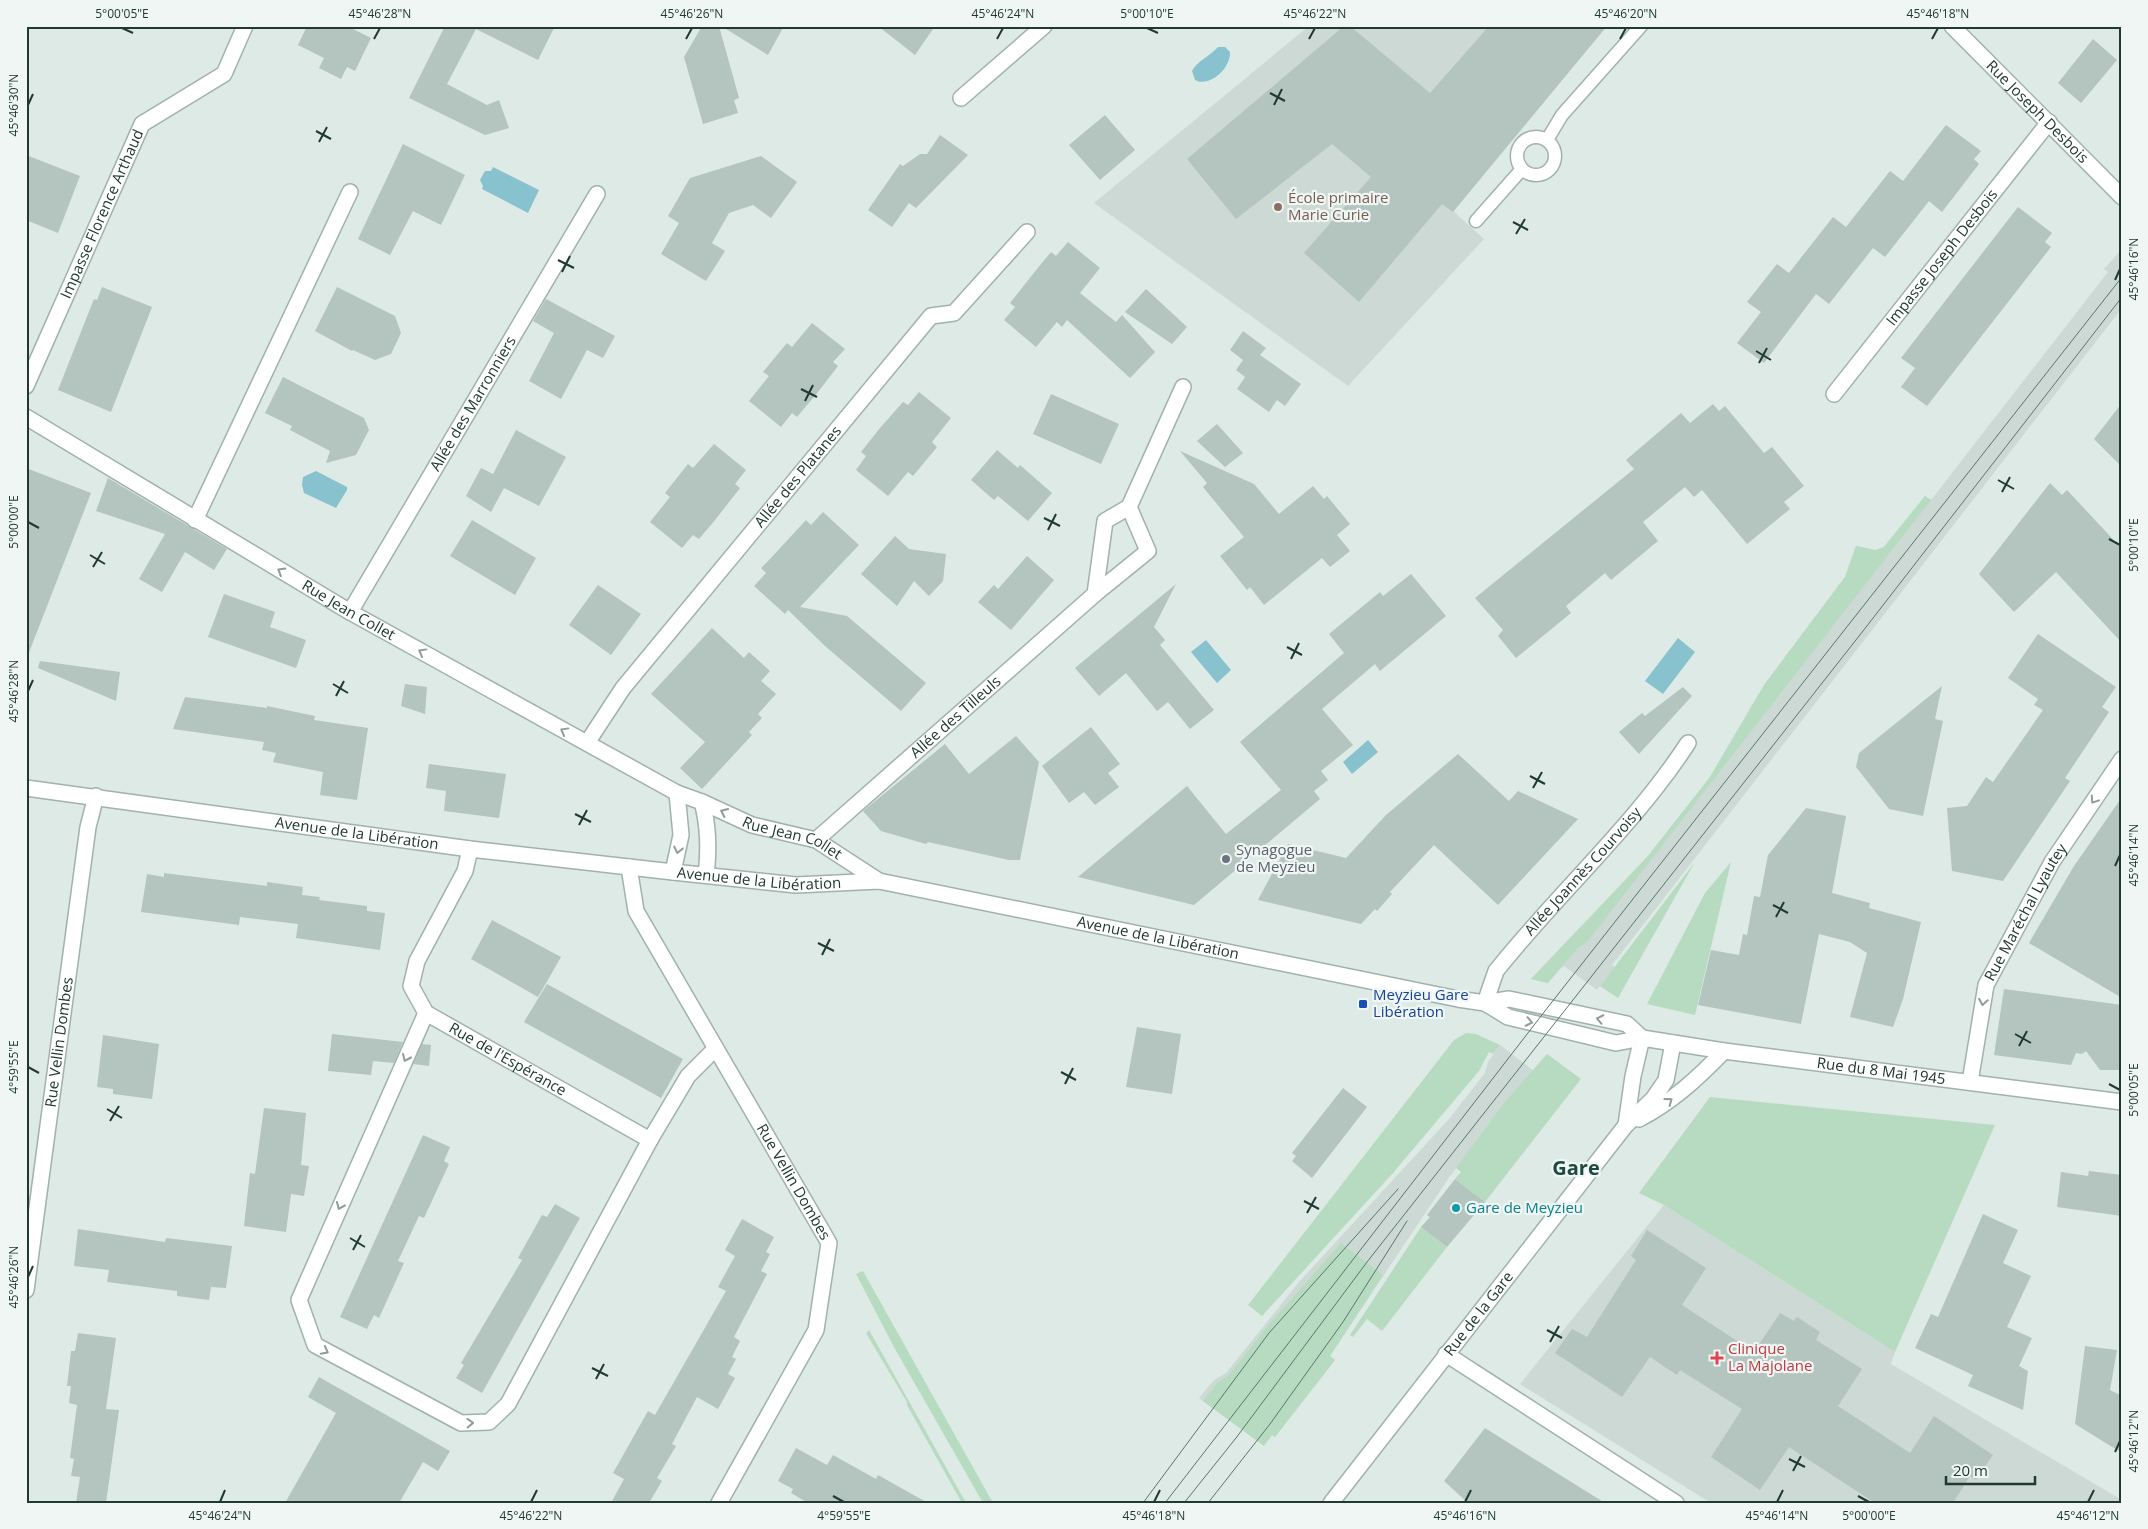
<svg xmlns="http://www.w3.org/2000/svg" width="2148" height="1529" viewBox="0 0 2148 1529" font-family="'Open Sans',sans-serif">
	<rect width="100%" height="100%" fill="#deeae5"/>
	<!-- built -->
	<path fill="#cdd9d4" d="M1309 26H1607L1453 211 1484 239 1348 386 1094 203Z
		M2122 249V308L1612 965 1615 967 1600 986 1597 990 1564 966 1562 968 1560 967 1548 983 1531 979 1648 856 1710 777 1764 685 1845 577 1856 546 1875 550 1884 547 1925 496 1931 500 2108 272 2104 269Z
		M1500 1045 1534 1071 1450 1176 1330 1356 1335 1360 1275 1437 1272 1435 1264 1446 1199 1398 1214 1380 1226 1373 1299 1282 1449 1119 1485 1073 1488 1062Z
		M1664 1205 1895 1352 1891 1364 2122 1500V1503H1711L1520 1384Z"/>
	<!-- green -->
	<path fill="#b7dbc1" d="M1925 496 1931 500 1588 941 1577 949 1548 983 1531 979 1648 856 1710 777 1764 685 1845 577 1856 546 1875 550 1884 547Z
		M1695 862 1618 998 1600 986Z
		M1731 862 1695 1015 1647 1004 1705 893Z
		M1466 1033 1476 1034 1500 1045 1493 1054 1489 1052 1479 1071 1393 1173 1262 1316 1248 1305 1454 1040Z
		M1547 1054 1581 1079 1485 1202 1455 1179 1461 1172 1456 1168 1504 1103Z
		M1710 1097 1995 1125 1895 1352 1664 1205 1639 1193Z
		M1421 1227 1447 1247 1382 1331 1367 1319 1353 1337 1350 1335Z
		M1341 1243 1383 1275 1330 1356 1335 1360 1275 1437 1272 1435 1264 1446 1203 1401 1217 1383 1228 1376 1271 1322Z
		M863 1271 993 1503H983L895 1349 856 1274Z
		M869 1330 966 1503H962L907 1405V1402L866 1333Z"/>
	<!-- water -->
	<path fill="#87c2ce" d="M1218 47H1225L1230 52C1231 68 1210 88 1195 80L1192 71C1196 62 1210 56 1218 47Z
		M493 167 539 190 528 213 482 189 483 186 480 180 485 171H491Z
		M316 471 347 487V490L336 508 304 493 302 485 303 477Z
		M1678 638 1695 652 1663 694 1645 681Z
		M1206 640 1231 670 1217 683 1191 652Z
		M1368 740 1378 752 1352 774 1343 762Z"/>
	<!-- building -->
	<path fill="#b4c4be" d="M307 26H347L371 38 355 71 347 67 341 79 319 68 324 58 298 45Z
		M445 26H555L538 60 476 29 447 84 487 105 499 100 509 128 485 135 409 98Z
		M702 26H719L739 98 734 100 738 113 703 124 684 57Z
		M721 26H784L768 55Z
		M878 26H935L915 55Z
		M1344 26H1350L1430 93 1489 26H1607L1453 212 1442 204 1359 302 1304 253 1371 177 1332 144 1236 219 1187 159Z
		M2093 39 2117 60 2081 103 2058 83Z
		M1105 115 1135 150 1100 180 1069 145Z
		M1946 125 1981 151 1974 159 1979 164 1942 212 1929 201 1885 257 1873 248 1829 304 1816 294 1764 363 1737 343 1761 312 1747 302 1777 264 1789 273 1833 217 1846 227 1890 171 1903 181Z
		M940 135 968 155 916 208 909 203 892 227 868 210 900 164 903 166 920 154H927Z
		M403 144 465 175 441 225 413 211 390 255 358 239Z
		M26 155 80 176 58 233 26 220Z
		M761 156 797 182 771 218 753 205 729 213 712 243 725 251 706 281 661 254 679 223 668 216 690 178Z
		M2018 207 2052 233 2045 242 2051 247 1927 406 1901 387 1915 368 1901 358Z
		M1068 242 1100 268 1080 293 1116 322 1122 315 1155 352 1130 378 1067 320 1062 327 1057 322 1036 347 1004 320 1015 307 1010 303 1037 269 1051 252 1056 256Z
		M102 287 152 307 111 412 58 390 94 299 97 300Z
		M337 287 395 316 401 333 391 354 375 360 353 350 352 351 315 331Z
		M1146 289 1187 327 1172 344 1125 312Z
		M546 299 615 336 603 358 587 350 561 399 529 381 554 333 533 321Z
		M812 323 845 349 833 362 838 366 818 392 797 417 792 413 781 427 749 401 769 376 763 372 787 343 792 347Z
		M1243 331 1266 348 1260 355 1301 384 1285 406 1277 400 1269 412 1237 389 1245 377 1236 370 1243 360 1230 350Z
		M283 377 364 418 369 430 356 455 326 463 330 451 290 430 292 426 265 413Z
		M919 392 951 418 932 442 937 447 913 476 908 472 888 496 856 470 866 456 861 452 880 428 903 402 908 405Z
		M1051 394 1119 424 1101 464 1033 434Z
		M2122 403V467L2094 439Z
		M1713 404 1719 411 1725 406 1764 453 1772 447 1804 486 1784 502 1790 509 1747 544 1702 490 1694 497 1685 487 1643 522 1658 541 1611 580 1605 573 1566 606 1571 613 1516 658 1498 636 1503 630 1475 598 1634 469 1626 460 1681 413 1690 423Z
		M1217 424 1243 453 1225 467 1197 441Z
		M516 430 566 457 539 506 504 488 491 512 466 496 481 468 493 474Z
		M714 444 746 470 735 484 740 488 715 520 699 539 693 535 682 548 650 522 670 497 665 493 688 464 693 468Z
		M997 450 1018 468 1020 465 1052 493 1028 521 998 496 994 500 971 480Z
		M1180 451 1254 484 1279 514 1313 486 1324 499 1327 496 1350 524 1337 535 1350 551 1330 567 1322 558 1264 605 1250 587 1247 590 1220 556 1244 537 1203 487 1207 483Z
		M26 468 91 493 28 655H26Z
		M108 478 227 549 214 570 185 552 162 592 139 579 165 534 96 511Z
		M2050 483 2062 495 2067 490 2122 549V643L2056 572 2014 612 1979 574Z
		M823 512 859 545 800 607 847 616 926 683 901 711 825 646 788 610 785 614 754 586 766 573 761 568 770 559 806 520 811 525Z
		M472 520 536 558 515 595 450 556Z
		M895 536 909 549 946 554 943 581 929 596 914 581 897 606 861 574Z
		M1027 556 1054 580 1011 630 978 602 994 585 998 589Z
		M1411 574 1446 616 1380 671 1375 664 1322 709 1353 745 1321 771 1328 780 1314 791 1320 799 1194 905 1078 877 1187 786 1226 834 1281 790 1240 742 1344 653 1329 634 1380 592 1383 596Z
		M1176 584 1154 627 1165 640 1160 645 1214 710 1190 729 1168 702 1157 711 1126 673 1099 696 1075 668Z
		M598 585 641 614 611 655 569 625Z
		M224 594 275 612 270 627 306 640 296 668 208 637Z
		M712 628 744 658 749 652 770 671 761 681 776 694 758 714 762 718 749 732 752 735 702 789 680 768 705 742 651 694Z
		M2038 634 2116 687 2102 707 2109 712 2065 778 2070 781 2003 881 1952 871 1947 808 1967 806 1986 777 1993 782 2043 710 2034 705 2038 699 2008 678Z
		M40 661 120 672 116 701 38 668Z
		M405 684 427 687 425 714 401 706Z
		M1942 686 1935 719 1943 721 1923 816 1889 809 1856 767 1859 753Z
		M1683 687 1692 696 1639 754 1619 732 1642 713 1645 716Z
		M185 697 267 708V706L315 716 314 720 368 728 357 800 320 795 323 772 273 762 276 753 262 750 264 742 173 729Z
		M1091 727 1120 764 1108 773 1119 787 1095 805 1084 792 1069 803 1042 766Z
		M1016 736 1039 762 1020 860H1009L928 842 926 844 881 831 863 811 945 744 969 774Z
		M1458 754 1509 801 1518 791 1578 819 1498 905 1434 845 1390 892 1392 894 1377 911 1375 909 1361 924 1258 900 1288 844 1346 858 1386 815Z
		M429 764 506 774 499 818 444 811 446 791 426 788Z
		M2122 797V998L2029 943 2074 866Z
		M1806 808 1846 816 1832 893 1870 903 1869 908 1921 922 1903 999 1893 1027 1850 1017 1867 953 1850 942 1819 934 1801 1024 1698 1005 1711 950 1739 955 1743 934 1747 935 1754 896 1760 897 1768 855Z
		M164 873 267 886V882L303 887 302 895 320 897 319 900 367 906V911L385 913 380 950 296 938 298 924 240 917 239 925 141 912 147 874 164 877Z
		M492 920 561 957 538 997 471 959Z
		M547 984 683 1059 661 1098 524 1022Z
		M2004 989 2122 1005V1070H2100L2086 1051 2082 1054 2076 1053 2071 1065 1994 1055Z
		M1137 1027 1181 1034 1172 1094 1126 1087Z
		M332 1034 403 1042 394 1063 373 1061 371 1075 328 1071Z
		M103 1035 159 1044 152 1099 113 1094V1089L97 1087Z
		M422 1044 431 1045 429 1066 413 1064Z
		M1343 1088 1367 1107 1312 1178 1292 1161 1296 1156 1292 1153Z
		M264 1108 306 1113 301 1165 309 1166 304 1196 291 1194 286 1232 244 1226 250 1173 255 1174Z
		M423 1135 450 1147 444 1161 449 1164 424 1218 419 1216 398 1261 404 1263 379 1318 374 1315 367 1329 340 1317Z
		M2089 1171 2122 1175V1216L2057 1207 2061 1172 2088 1176Z
		M1455 1179 1485 1202 1447 1247 1421 1227 1430 1217 1427 1215Z
		M555 1204 580 1218 482 1393 456 1378 464 1365 461 1363 522 1260 518 1258 542 1215 547 1217Z
		M1983 1214 2018 1230 2003 1263 2031 1276 2007 1327 2032 1338 2019 1366 2028 1371 2023 1410 1968 1386 1973 1375 1915 1348 1931 1314 1938 1317Z
		M742 1219 774 1237 766 1252 770 1254 761 1271 767 1274 734 1337 740 1341 732 1357 736 1359 728 1374 735 1378 718 1409 697 1397 672 1444 676 1446 657 1478 662 1481 649 1503H611L624 1479 613 1473 648 1411 655 1415 726 1291 718 1287 735 1256 725 1250Z
		M78 1229 165 1242 166 1238 232 1246 226 1288 211 1287 209 1300 177 1296V1291L107 1282 109 1270 74 1266Z
		M1647 1230 1706 1268 1682 1305 1754 1352 1780 1313 1794 1321 1797 1317 1820 1332 1816 1340 1862 1369 1838 1406 1910 1453 1934 1416 1993 1455 1976 1480 1970 1476 1953 1503H1875L1789 1447 1760 1490 1711 1457 1742 1409 1680 1370 1677 1375 1650 1357 1622 1397 1555 1353 1572 1329 1587 1337 1636 1260 1631 1256Z
		M78 1333 116 1338 106 1409 119 1410 106 1503H76L80 1477 71 1476 74 1459 70 1458 77 1405 69 1403 71 1386H67L71 1351H75Z
		M2085 1346 2117 1350 2110 1390 2122 1396V1453L2075 1424Z
		M319 1377 450 1451 438 1471 423 1462 399 1503H285L336 1413 308 1397Z
		M1485 1428 1605 1503H1468L1444 1481Z
		M796 1448 827 1465 833 1455 876 1479 878 1475 928 1503H808L791 1493 793 1489 778 1481Z"/>
	<g fill="none" stroke-linecap="round" stroke-linejoin="round">
		<!-- service casing -->
		<g stroke="#a1b1ac" stroke-width="15">
			<path id="service" d="M1517 156a19 19 0 1 1 38 0a19 19 0 1 1-38 0Z
				M1547 140 1562 115 1641 26
				M1476 221 1522 169"/>
		</g>
		<!-- minor casing -->
		<g stroke="#a1b1ac" stroke-width="18">
			<g id="minor">
				<path id="s1" d="M1952 26 2122 197"/>
				<path d="M961 98 1044 26"/>
				<path id="s2" d="M26 386 142 124 224 74 245 26"/>
				<path id="s3" d="M1834 394 2049 122"/>
				<path id="s4" d="M26 417 350 612 677 793 702 802 752 825 816 840 879 881"/>
				<path d="M195 520 350 192"/>
				<path d="M1095 594 1148 551 1129 507"/>
				<path id="s5" d="M350 612 597 194"/>
				<path id="s6" d="M587 743 623 688 931 316 954 313 1027 232"/>
				<path d="M702 802C709 827 709 850 706 875"/>
				<path id="s7" d="M816 840 1095 594 1105 521 1129 507 1183 387"/>
				<path id="s8" d="M470 849 465 871 417 961 411 986 426 1013 650 1140 688 1076 715 1049"/>
				<path id="s9" d="M629 867 636 911 829 1243 816 1330 719 1503"/>
				<path d="M673 872 681 835 677 793"/>
				<path id="s10" d="M1485 1003 1496 971C1558 893 1634 826 1688 743"/>
				<path d="M426 1013 299 1300 315 1345 461 1423 489 1422 508 1404 650 1140"/>
				<path id="s11" d="M1970 1082 1986 985 2052 862 2122 759"/>
				<path d="M1639 1119C1672 1102 1698 1078 1724 1051"/>
				<path d="M1626 1125 1633 1076 1642 1038"/>
				<path id="s12" d="M26 1290 88 827 96 796"/>
				<path d="M1446 1354 1676 1503"/>
				<path id="s13" d="M1331 1503 1626 1125 1653 1099 1666 1080 1673 1043"/>
			</g>
		</g>
		<!-- tertiary casing -->
		<g stroke="#a1b1ac" stroke-width="18">
			<g id="tertiary">
				<path id="s14" d="M26 788 470 849 673 872 796 885 879 881 1458 999 1485 1003 1509 999 1627 1024 1642 1038"/>
				<path id="s15" d="M1485 1003 1508 1017 1616 1043 1642 1038 1724 1051 2122 1102"/>
			</g>
		</g>
		<!-- service -->
		<use href="#service" stroke="#fff" stroke-width="12"/>
		<!-- minor -->
		<use href="#minor" stroke="#fff" stroke-width="15"/>
		<!-- tertiary -->
		<use href="#tertiary" stroke="#fff" stroke-width="15"/>
		<!-- tram -->
		<path stroke="#5a756e" stroke-width="1" d="M1143 1503 1269 1333 1398 1189
			M1165 1503 1548 1007 2122 277
			M1184 1503 1236 1438 1367 1262 1863 631 2122 297
			M1208 1503 1270 1424 1343 1322 1407 1221"/>
	</g>
	<!-- one-way arrows -->
	<defs><path id="oneway-chevron" d="M-2-3.5L2.5 0L-2 3.5" fill="none" stroke-width="1.6" stroke-linecap="round" stroke-linejoin="round" transform="scale(1.25)"/></defs>
	<g stroke="#909c99">
		<use href="#oneway-chevron" transform="translate(281 571) rotate(-149)"/>
		<use href="#oneway-chevron" transform="translate(422 652) rotate(-151)"/>
		<use href="#oneway-chevron" transform="translate(564 731) rotate(-151)"/>
		<use href="#oneway-chevron" transform="translate(2094 800) rotate(124)"/>
		<use href="#oneway-chevron" transform="translate(724 812) rotate(-155)"/>
		<use href="#oneway-chevron" transform="translate(678 850) rotate(102)"/>
		<use href="#oneway-chevron" transform="translate(1983 1002) rotate(99)"/>
		<use href="#oneway-chevron" transform="translate(1600 1019) rotate(-168)"/>
		<use href="#oneway-chevron" transform="translate(1529 1022) rotate(12)"/>
		<use href="#oneway-chevron" transform="translate(406 1058) rotate(114)"/>
		<use href="#oneway-chevron" transform="translate(1669 1101) rotate(-36)"/>
		<use href="#oneway-chevron" transform="translate(340 1206) rotate(113)"/>
		<use href="#oneway-chevron" transform="translate(325 1351) rotate(28)"/>
		<use href="#oneway-chevron" transform="translate(470 1423) rotate(-2)"/>
	</g>
	<!-- ticks -->
	<path fill="none" stroke="#203933" stroke-width="2" d="M122 28 133 33M1147 28 1158 33M374 39 380 28M686 39 692 28M997 39 1003 28M1309 39 1315 28M1620 39 1626 28M1932 39 1938 28M1270 93 1285 101M28 105 33 94M1274 105 1282 89M316 131 331 139M319 142 327 127M1513 222 1528 230M1516 234 1525 219M558 260 574 268M562 272 570 256M2115 280 2120 269M1756 351 1771 360M1759 363 1767 348M801 389 817 397M805 401 813 385M1998 480 2014 489M2002 492 2010 477M1044 518 1060 526M28 522 39 528M1048 530 1056 514M2109 539 2120 545M90 555 105 564M93 567 102 552M1287 647 1302 655M1291 659 1299 643M333 684 348 693M28 691 33 680M336 696 344 681M1530 776 1545 784M1533 788 1542 772M575 814 591 822M579 825 587 810M2115 866 2120 855M1773 905 1788 913M1776 917 1784 902M818 943 834 951M822 955 830 939M2015 1034 2031 1043M2019 1046 2027 1031M28 1067 39 1073M1061 1072 1076 1080M1065 1084 1073 1068M2109 1084 2120 1090M107 1109 122 1118M110 1121 119 1106M1304 1201 1319 1209M1307 1213 1316 1197M350 1238 365 1247M353 1250 361 1235M28 1277 33 1266M1547 1330 1562 1338M1550 1342 1559 1326M592 1368 608 1376M596 1379 604 1364M2115 1452 2120 1441M1789 1459 1805 1467M1793 1471 1801 1456M833 1496 844 1502M1858 1496 1869 1502M220 1502 225 1490M531 1502 537 1490M1154 1502 1160 1490M1465 1502 1471 1490M1777 1502 1783 1490M2088 1502 2094 1490"/>
	<!-- markers -->
	<circle fill="#8d6e63" stroke="#eff6f3" stroke-width="2" cx="1278" cy="207" r="5"/>
	<circle fill="#6b7280" stroke="#eff6f3" stroke-width="2" cx="1226" cy="859" r="5"/>
	<rect fill="#1a4fb4" stroke="#eff6f3" stroke-width="2" x="1358" y="999" width="10" height="10" rx="2.5"/>
	<circle fill="#0f9aa8" stroke="#eff6f3" stroke-width="2" cx="1456" cy="1208" r="5"/>
	<path fill="#e0444e" stroke="#eff6f3" stroke-width="2" d="M1714.5 1350.5h5v5h5v5h-5v5h-5v-5h-5v-5h5z"/>
	<g text-anchor="middle" stroke-width="4.5" stroke-linejoin="round" paint-order="stroke">
		<!-- street labels -->
		<g font-size="15" fill="#203933" stroke="#eff6f3">
			<text dy="5" stroke="none"><textPath href="#s1" startOffset="121">Rue Joseph Desbois</textPath></text>
			<text dy="5" stroke="none"><textPath href="#s2" startOffset="188">Impasse Florence Arthaud</textPath></text>
			<text dy="5" stroke="none"><textPath href="#s3" startOffset="174">Impasse Joseph Desbois</textPath></text>
			<text dy="5" stroke="none"><textPath href="#s5" startOffset="242">Allée des Marronniers</textPath></text>
			<text dy="5" stroke="none"><textPath href="#s6" startOffset="340">Allée des Platanes</textPath></text>
			<text dy="5" stroke="none"><textPath href="#s4" startOffset="376">Rue Jean Collet</textPath></text>
			<text dy="5" stroke="none"><textPath href="#s7" startOffset="186">Allée des Tilleuls</textPath></text>
			<text dy="5" stroke="none"><textPath href="#s14" startOffset="334">Avenue de la Libération</textPath></text>
			<text dy="5" stroke="none"><textPath href="#s4" startOffset="876">Rue Jean Collet</textPath></text>
			<text dy="5" stroke="none"><textPath href="#s10" startOffset="166">Allée Joannès Courvoisy</textPath></text>
			<text dy="5" stroke="none"><textPath href="#s14" startOffset="739">Avenue de la Libération</textPath></text>
			<text dy="5" stroke="none"><textPath href="#s11" startOffset="181">Rue Maréchal Lyautey</textPath></text>
			<text dy="5" stroke="none"><textPath href="#s14" startOffset="1144">Avenue de la Libération</textPath></text>
			<text dy="5" stroke="none"><textPath href="#s12" startOffset="250">Rue Vellin Dombes</textPath></text>
			<text dy="5" stroke="none"><textPath href="#s8" startOffset="275">Rue de l'Espérance</textPath></text>
			<text dy="5" stroke="none"><textPath href="#s15" startOffset="406">Rue du 8 Mai 1945</textPath></text>
			<text dy="5" stroke="none"><textPath href="#s9" startOffset="358">Rue Vellin Dombes</textPath></text>
			<text dy="5" stroke="none"><textPath href="#s13" startOffset="240">Rue de la Gare</textPath></text>
		</g>
		<!-- education labels -->
		<g font-size="15" fill="#785e54" stroke="#eff6f3" text-anchor="start">
			<text x="1288" y="203">École primaire<tspan x="1288" dy="17">Marie Curie</tspan></text>
		</g>
		<!-- worship labels -->
		<g font-size="15" fill="#5b616d" stroke="#eff6f3" text-anchor="start">
			<text x="1236" y="855">Synagogue<tspan x="1236" dy="17">de Meyzieu</tspan></text>
		</g>
		<!-- transit labels -->
		<g font-size="15" fill="#164399" stroke="#eff6f3" text-anchor="start">
			<text x="1373" y="1000">Meyzieu Gare<tspan x="1373" dy="17">Libération</tspan></text>
		</g>
		<!-- culture labels -->
		<g font-size="15" fill="#0d838f" stroke="#eff6f3" text-anchor="start">
			<text x="1466" y="1213">Gare de Meyzieu</text>
		</g>
		<!-- health labels -->
		<g font-size="15" fill="#be3a42" stroke="#eff6f3" text-anchor="start">
			<text x="1728" y="1354">Clinique<tspan x="1728" dy="17">La Majolane</tspan></text>
		</g>
		<!-- district labels -->
		<g font-size="20" font-weight="bold" fill="#1d4a40" stroke="#eff6f3">
			<text x="1576" y="1175">Gare</text>
		</g>
	</g>
	<!-- border -->
	<rect width="2148" height="1529" fill="none" stroke="#eff6f3" stroke-width="55"/>
	<!-- scale -->
	<path d="M1946 1476v8h89v-8" fill="none" stroke="#203933" stroke-width="2.5"/>
	<text x="1953" y="1476" font-size="15" fill="#203933" stroke="#eff6f3" stroke-width="4" paint-order="stroke">20 m</text>
	<rect x="28" y="28" width="2092" height="1474" fill="none" stroke="#203933" stroke-width="2"/>
	<g font-size="12" text-anchor="middle" fill="#203933">
		<text x="122" y="18">5°00'05"E</text>
		<text x="380" y="18">45°46'28"N</text>
		<text x="692" y="18">45°46'26"N</text>
		<text x="1003" y="18">45°46'24"N</text>
		<text x="1147" y="18">5°00'10"E</text>
		<text x="1315" y="18">45°46'22"N</text>
		<text x="1626" y="18">45°46'20"N</text>
		<text x="1938" y="18">45°46'18"N</text>
		<text transform="translate(14 105) rotate(-90)" y="4">45°46'30"N</text>
		<text transform="translate(2134 269) rotate(-90)" y="4">45°46'16"N</text>
		<text transform="translate(14 522) rotate(-90)" y="4">5°00'00"E</text>
		<text transform="translate(2134 545) rotate(-90)" y="4">5°00'10"E</text>
		<text transform="translate(14 691) rotate(-90)" y="4">45°46'28"N</text>
		<text transform="translate(2134 855) rotate(-90)" y="4">45°46'14"N</text>
		<text transform="translate(14 1067) rotate(-90)" y="4">4°59'55"E</text>
		<text transform="translate(2134 1090) rotate(-90)" y="4">5°00'05"E</text>
		<text transform="translate(14 1277) rotate(-90)" y="4">45°46'26"N</text>
		<text transform="translate(2134 1441) rotate(-90)" y="4">45°46'12"N</text>
		<text x="220" y="1520">45°46'24"N</text>
		<text x="531" y="1520">45°46'22"N</text>
		<text x="844" y="1520">4°59'55"E</text>
		<text x="1154" y="1520">45°46'18"N</text>
		<text x="1465" y="1520">45°46'16"N</text>
		<text x="1777" y="1520">45°46'14"N</text>
		<text x="1869" y="1520">5°00'00"E</text>
		<text x="2088" y="1520">45°46'12"N</text>
	</g>
</svg>
